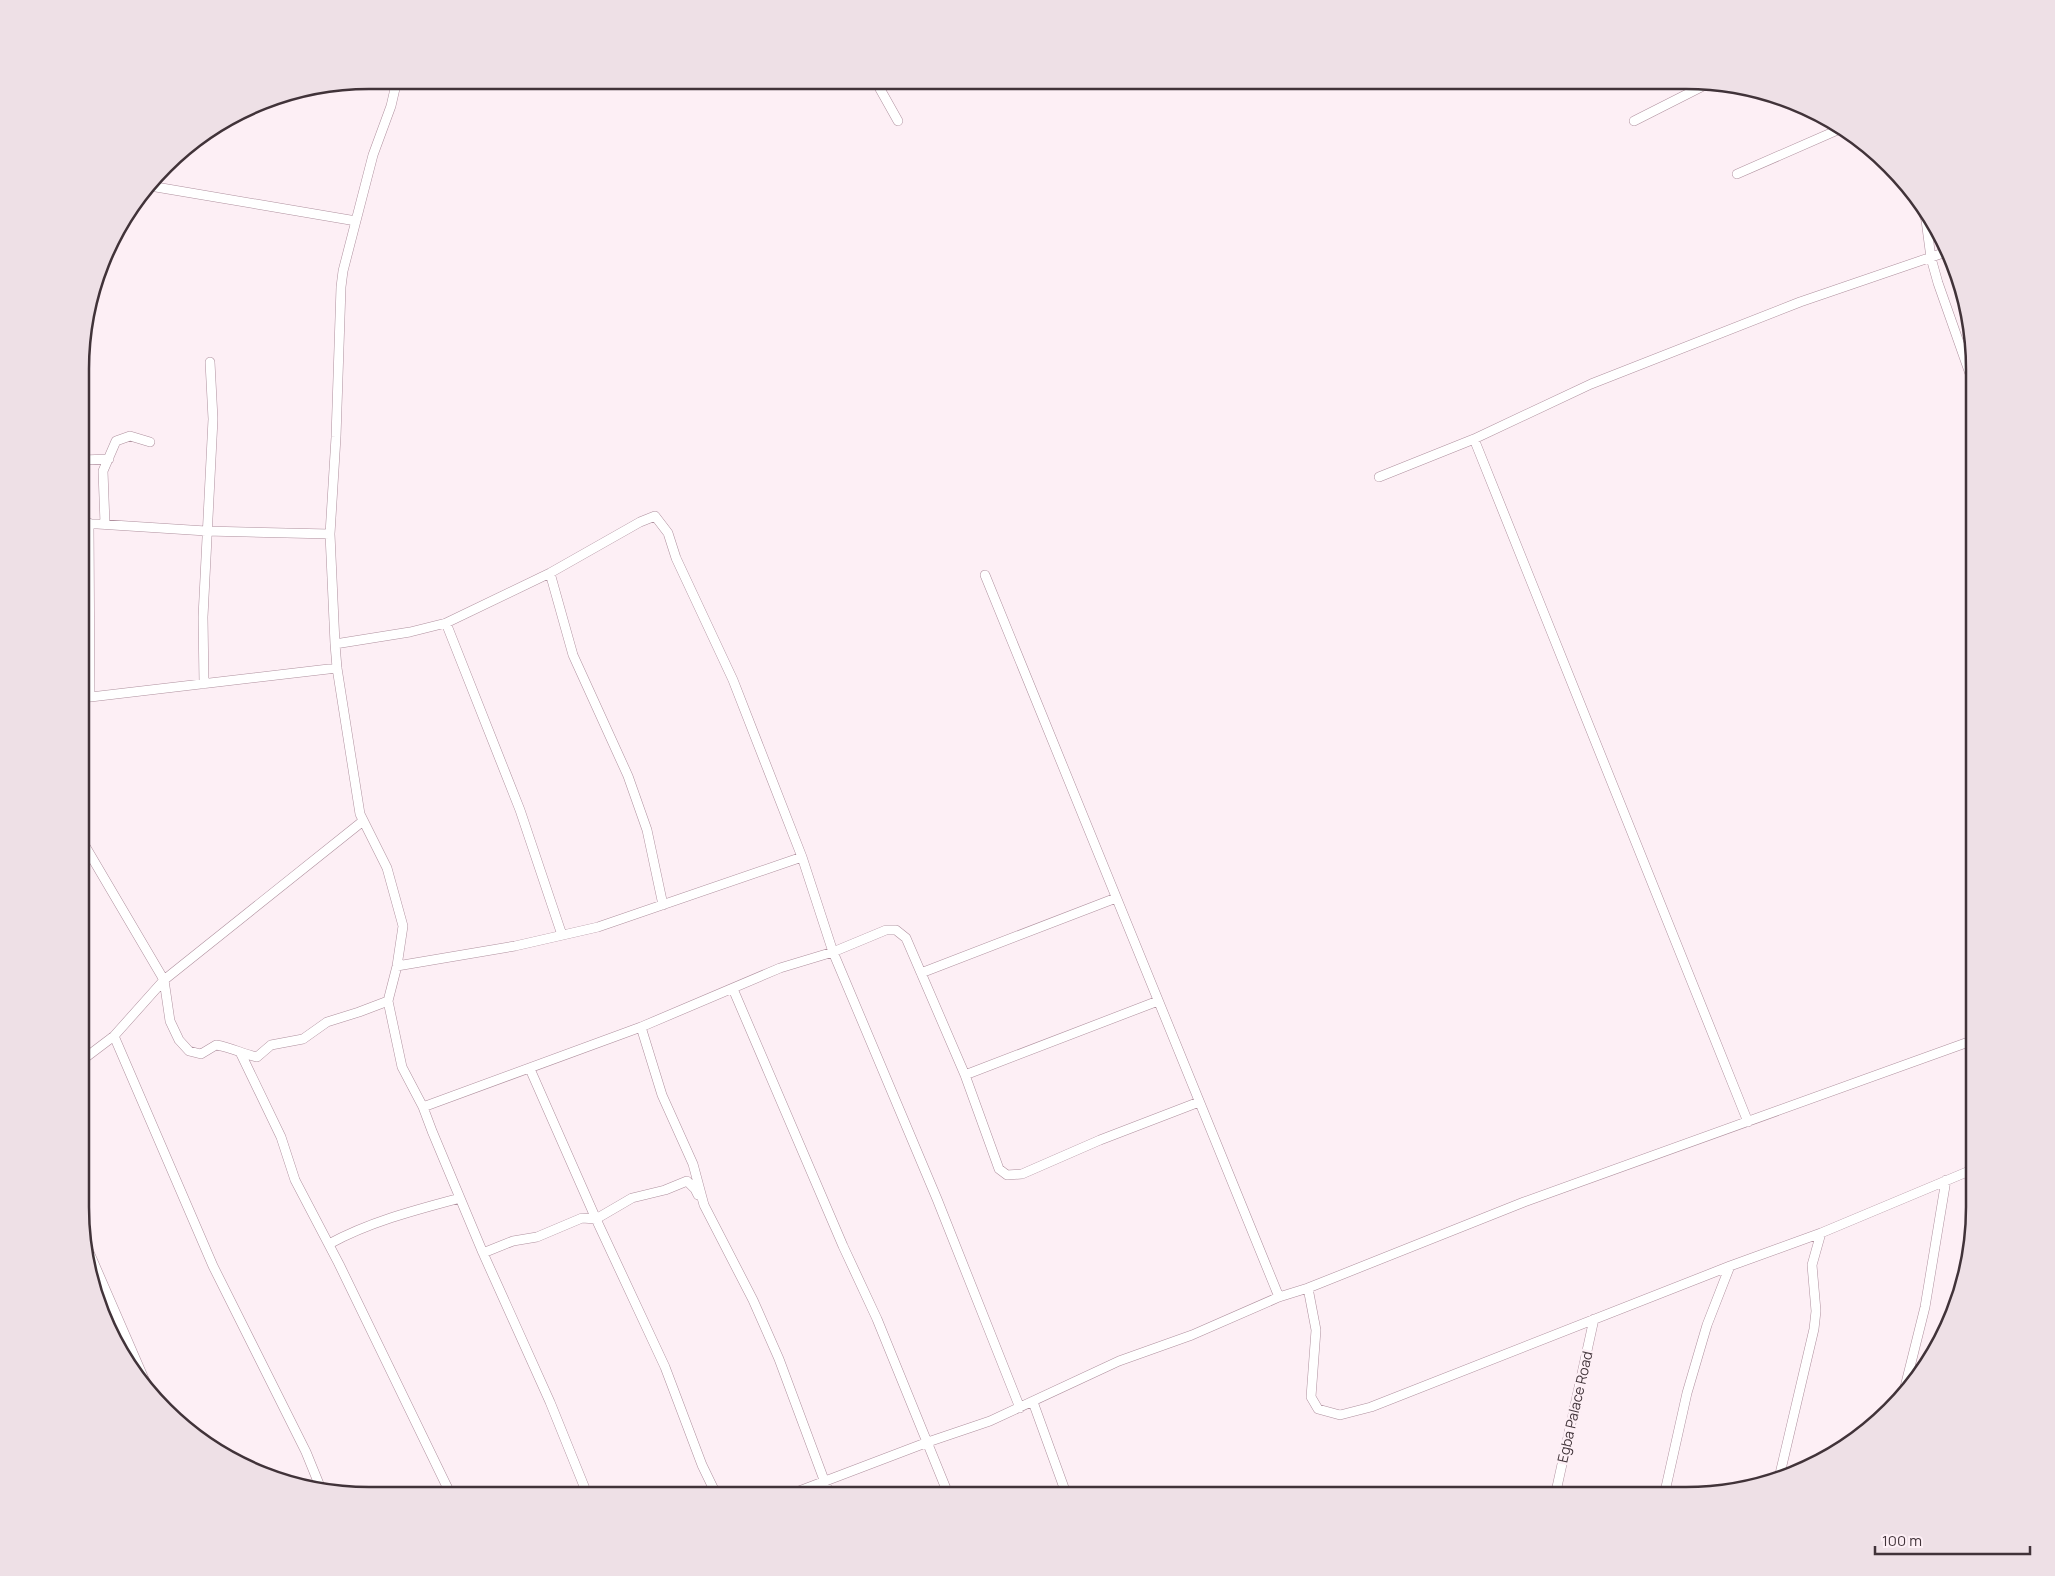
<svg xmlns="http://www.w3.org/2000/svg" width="2055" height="1576" viewBox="0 0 2055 1576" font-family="Manrope,sans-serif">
	<rect width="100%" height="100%" fill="#fdeff5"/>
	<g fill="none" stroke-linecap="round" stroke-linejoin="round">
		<!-- minor casing -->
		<g stroke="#af909e" stroke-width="10">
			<path id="minor" d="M397 80 391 106 373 155 343 271 341 287 336 437 330 534 335 644 337 668 360 814 387 868 403 926 397 966 388 1001 402 1067 423 1107 432 1131 483 1253 550 1402 588 1496
				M470 80 472 84
				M875 80 898 121
				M1634 121 1711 82
				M1737 174 1840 129
				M150 186 356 221
				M1923 212 1926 220 1931 258 1938 283 1975 388
				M1474 439 1748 1122
				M82 460 109 459
				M1379 477 1474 439 1591 384 1800 302 1949 251
				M82 523 206 531 330 534
				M89 523 90 697
				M105 524 103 471 116 441 130 436 150 442
				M550 573 573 655 628 776 647 830 663 905
				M985 575 1279 1297
				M446 623 520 810 562 935
				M335 644 410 632 446 623 550 573 640 522 655 516 668 533 676 558 733 680 802 857 833 952 937 1199 1020 1408
				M204 684 203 617 213 419 210 362
				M82 698 337 668
				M81 839 164 980 170 1021 179 1040 189 1051 201 1054 216 1045C230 1047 243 1054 257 1057L271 1045 303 1039 327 1022 359 1012 388 1001
				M397 966 515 946 598 927 802 857
				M921 973 1116 898
				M733 989 843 1246 877 1319 949 1496
				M641 1027 662 1095 693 1164 704 1205 753 1300 779 1359 830 1496
				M114 1036 213 1266 306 1452 321 1489
				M241 1054 281 1137 295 1180 339 1264 451 1495
				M81 1061 114 1036 164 980 363 821
				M530 1069 596 1219 665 1367 702 1465 717 1496
				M965 1075 1158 1001
				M423 1107 641 1027 780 968 833 952 886 930H896L906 938 965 1075 999 1169 1007 1175 1022 1174 1100 1140 1199 1102
				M329 1244C369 1222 415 1210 460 1198
				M86 1245 145 1381
				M483 1253 513 1241 537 1237 582 1218 596 1219 632 1198 665 1190 687 1181 695 1189 698 1195
				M1308 1288 1316 1330 1311 1397 1318 1409 1340 1415 1371 1407 1730 1266 1821 1233 1974 1169
				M1902 1399 1925 1307 1946 1180
				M1033 1402 1067 1496
				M1779 1478 1814 1329 1816 1311 1812 1265 1821 1233
				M786 1496 928 1442 990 1421 1119 1361 1192 1335 1279 1297 1308 1288 1524 1202 1974 1040
				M1555 1496 1594 1319
				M1664 1496 1687 1393 1707 1325 1730 1266"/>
		</g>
		<!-- minor -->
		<use href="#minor" stroke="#fff" stroke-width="9"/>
	</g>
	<g text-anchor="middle" stroke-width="5" stroke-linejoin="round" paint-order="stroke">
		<!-- street labels -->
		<g font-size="14" fill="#413339" stroke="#fdeff5">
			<text transform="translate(1575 1407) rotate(-77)" y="5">Egba Palace Road</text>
		</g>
	</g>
	<!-- crop -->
	<path d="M0 0H2055V1576H0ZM369 89H1686A280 280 0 0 1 1966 369V1207A280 280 0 0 1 1686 1487H369A280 280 0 0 1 89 1207V369A280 280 0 0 1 369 89Z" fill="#eee0e6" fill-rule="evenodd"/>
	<path fill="none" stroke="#413339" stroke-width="2.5" d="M369 89H1686A280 280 0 0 1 1966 369V1207A280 280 0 0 1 1686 1487H369A280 280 0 0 1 89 1207V369A280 280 0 0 1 369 89Z"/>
	<!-- scale -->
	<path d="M1875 1546v8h155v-8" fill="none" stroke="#413339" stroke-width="2.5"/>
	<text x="1882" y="1546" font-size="15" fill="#413339" stroke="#fdeff5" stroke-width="4" paint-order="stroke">100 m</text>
</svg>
